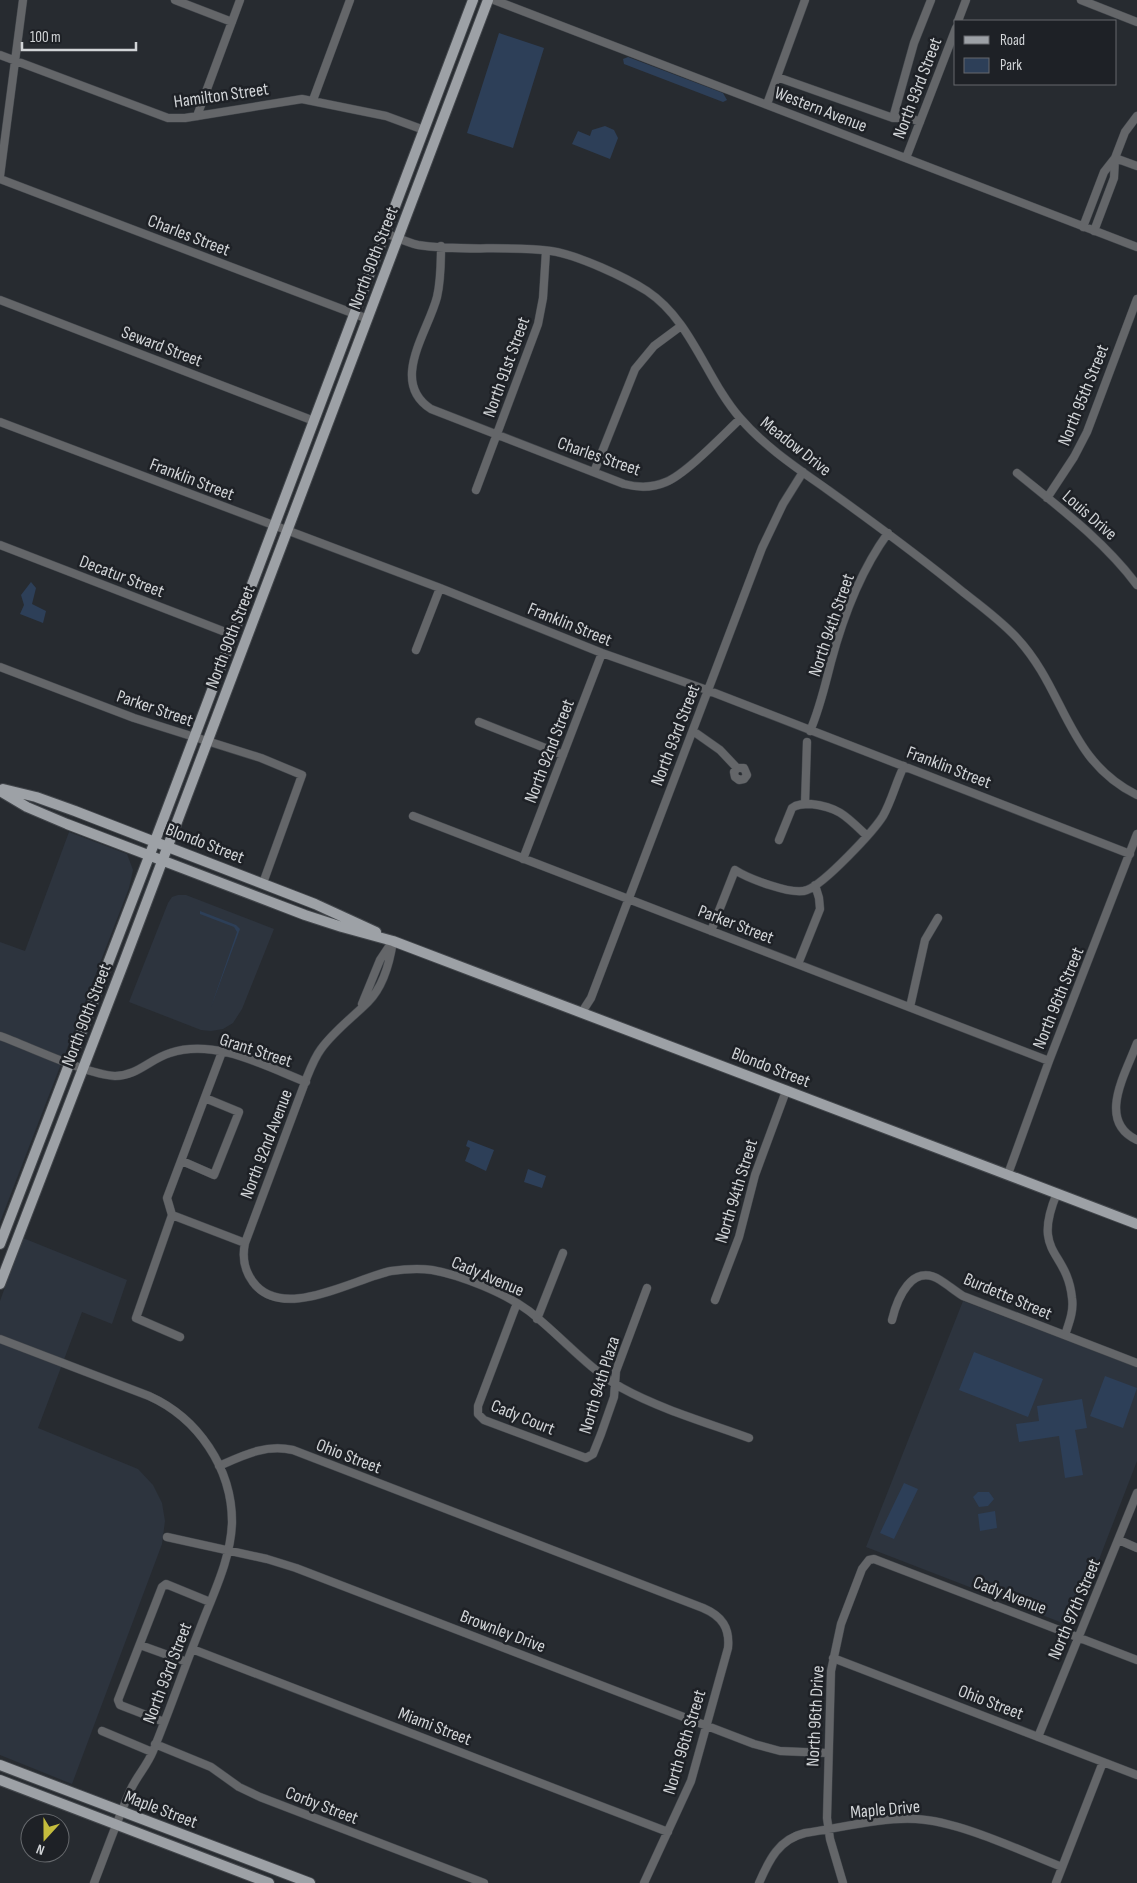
<svg xmlns="http://www.w3.org/2000/svg" width="1137" height="1883" viewBox="0 0 1137 1883" font-family="'Sofia Sans Condensed',sans-serif">
	<rect width="100%" height="100%" fill="#272b30"/>
	<!-- built -->
	<path fill="#2d343e" d="M69 832 127 854 133 870 129 888 0 1222V942L25 951Z
		M178 895H186L274 929 242 1009 233 1023 223 1029 211 1031 201 1030 129 1002 168 903 172 897Z
		M23 1238 127 1280 112 1324 82 1312 38 1428 138 1469 153 1485 162 1503 165 1521 162 1544 72 1784 0 1755V1301Z
		M963 1301 1137 1367V1461L1073 1627 866 1547Z"/>
	<!-- green -->
	<path fill="#2d3f58" d="M499 33 544 48 513 148 467 133Z
		M628 57 723 93 727 100 723 102 624 64 623 59Z
		M605 126 614 130 618 138 610 159 572 144 578 131 590 136 592 130Z
		M31 582 36 588 32 604 46 611 43 623 20 614 24 605 21 595Z
		M200 911 236 925 240 929 211 1007 237 932 234 927 200 914Z
		M468 1140 494 1150 486 1171 465 1161 470 1148 466 1146Z
		M528 1169 546 1176 542 1188 524 1182Z
		M974 1352 1043 1379 1028 1417 959 1390Z
		M1105 1376 1137 1388 1123 1428 1090 1416Z
		M1082 1399 1087 1428 1075 1430 1083 1475 1065 1478 1059 1436 1019 1442 1016 1424 1039 1421 1037 1406Z
		M904 1483 918 1489 894 1539 880 1533Z
		M978 1492H989L994 1499 988 1506 979 1507 973 1497Z
		M995 1511 997 1528 980 1531 978 1514Z"/>
	<g fill="none" stroke-linecap="round" stroke-linejoin="round">
		<!-- minor casing -->
		<g stroke="#42464b" stroke-width="9">
			<path id="minor" d="M175 0 232 22
				M494 0 1137 247
				M1081 0 1137 22
				M958 21 966 0
				M0 55 168 118H185L302 99 386 116 424 130
				M777 77 893 118 914 43 931 0
				M313 100 350 0
				M767 104 805 0
				M197 116 240 0
				M893 118H910L920 122
				M906 158 956 28
				M1115 158 1137 166
				M0 176 23 0
				M0 179 368 319
				M1083 227 1104 172 1115 158 1125 132 1137 116
				M1094 231 1114 178 1115 158
				M385 233C396 237 406 242 418 245 461 252 507 245 551 251 578 255 625 277 647 291 692 321 706 379 740 418 765 447 797 468 828 490 874 523 919 556 963 592 981 606 1000 620 1016 637 1066 690 1066 760 1137 795
				M441 246C441 263 441 280 437 297 428 332 389 382 431 409L624 484C639 488 652 488 666 482 686 474 723 435 740 419
				M0 300 314 421
				M0 422 440 588 602 653 707 690 1130 854
				M594 472 635 369 654 346 681 326
				M1017 473C1060 508 1104 541 1137 585
				M476 490 538 324 543 298 546 251
				M1047 498 1074 457 1087 432 1137 299
				M0 545 233 635
				M416 650 440 588
				M0 667 134 718 261 758 302 775 263 883
				M479 722 563 755
				M693 731 720 750 737 768H744L747 775 744 779 739 780 735 777 734 772 737 768
				M810 731C820 708 825 685 831 662 843 617 861 570 888 533
				M805 804 807 742
				M413 816 1049 1061
				M779 840 792 808C797 804 804 804 811 804 839 807 847 817 867 836
				M523 859 602 653
				M711 931 735 870C747 878 793 896 807 890 824 884 873 832 883 816 892 800 896 782 904 766
				M393 941C390 961 383 987 368 1002 353 1017 334 1031 321 1049 315 1057 311 1067 307 1077L245 1243C242 1257 244 1270 253 1282 282 1322 353 1279 391 1271 405 1269 418 1268 432 1270 461 1275 505 1293 529 1311 561 1336 587 1368 622 1388 660 1409 708 1423 749 1438
				M798 964 820 909 819 898 815 885
				M362 1004 380 960 392 942
				M910 1007 925 940 938 918
				M582 1012 591 998 762 548 783 504 803 472
				M0 1036C28 1046 88 1075 115 1076 137 1076 150 1059 170 1053 215 1038 265 1066 306 1082
				M1137 1043C1126 1073 1096 1121 1137 1140
				M182 1161 214 1175 239 1112 205 1098
				M1008 1174 1049 1061 1137 834
				M1057 1193C1031 1255 1067 1249 1072 1298 1074 1311 1069 1323 1065 1335
				M172 1215 167 1198 222 1052
				M715 1300 739 1237 755 1175 786 1091
				M517 1303 478 1406V1414L484 1420 586 1458 593 1454 601 1434 614 1397 616 1371 647 1288
				M537 1319 563 1253
				M892 1320C897 1299 912 1262 940 1280 948 1285 955 1291 963 1296L1137 1363
				M180 1337 136 1318 172 1215 245 1243
				M0 1339 149 1396C198 1418 232 1468 232 1522 231 1560 212 1596 199 1631 183 1671 169 1712 153 1751 147 1766 136 1777 130 1791 117 1821 106 1852 94 1883
				M219 1466C244 1455 265 1444 293 1450L703 1608C722 1616 730 1628 728 1648L691 1781 644 1883
				M167 1537 267 1559 296 1568 754 1744 780 1751 827 1753
				M1119 1540 1137 1548
				M140 1645 187 1662
				M192 1649 668 1832
				M833 1658 1137 1775
				M164 1722 120 1705 118 1700 162 1587 166 1584 210 1602
				M102 1731 152 1752
				M1038 1737 1137 1493
				M155 1744 211 1767 239 1787 260 1797 484 1883
				M759 1883C769 1860 779 1839 805 1833 840 1828 881 1817 916 1819 959 1821 1021 1851 1062 1867
				M843 1883 830 1839 827 1818 831 1671 841 1624 862 1569 869 1560 874 1559 1137 1660
				M1056 1883 1103 1762"/>
		</g>
		<!-- major casing -->
		<g stroke="#42464b" stroke-width="12">
			<path id="major" d="M3 789 36 797 75 811 315 904 376 932
				M0 791 27 807 67 824 305 915 342 927 393 941 1137 1224
				M0 1244 155 841 473 0
				M0 1284 124 962 488 0
				M0 1765 310 1883
				M0 1780 269 1883"/>
		</g>
		<!-- minor -->
		<use href="#minor" stroke="#646669" stroke-width="8"/>
		<!-- major -->
		<use href="#major" stroke="#9da1a6" stroke-width="10"/>
	</g>
	<g text-anchor="middle" stroke-width="5" stroke-linejoin="round" paint-order="stroke">
		<!-- street labels -->
		<g font-size="18" fill="#d1d4d7" stroke="#1e2126">
			<text transform="translate(917 88) rotate(-69)" y="6">North 93rd Street</text>
			<text transform="translate(221 95) rotate(-8)" y="6">Hamilton Street</text>
			<text transform="translate(821 109) rotate(21)" y="6">Western Avenue</text>
			<text transform="translate(189 235) rotate(21)" y="6">Charles Street</text>
			<text transform="translate(373 258) rotate(-69)" y="6">North 90th Street</text>
			<text transform="translate(162 346) rotate(21)" y="6">Seward Street</text>
			<text transform="translate(506 367) rotate(-70)" y="6">North 91st Street</text>
			<text transform="translate(1083 395) rotate(-68)" y="6">North 95th Street</text>
			<text transform="translate(796 446) rotate(38)" y="6">Meadow Drive</text>
			<text transform="translate(599 456) rotate(19)" y="6">Charles Street</text>
			<text transform="translate(192 479) rotate(21)" y="6">Franklin Street</text>
			<text transform="translate(1090 515) rotate(41)" y="6">Louis Drive</text>
			<text transform="translate(122 576) rotate(21)" y="6">Decatur Street</text>
			<text transform="translate(570 624) rotate(22)" y="6">Franklin Street</text>
			<text transform="translate(831 625) rotate(-71)" y="6">North 94th Street</text>
			<text transform="translate(230 637) rotate(-69)" y="6">North 90th Street</text>
			<text transform="translate(155 708) rotate(19)" y="6">Parker Street</text>
			<text transform="translate(675 735) rotate(-69)" y="6">North 93rd Street</text>
			<text transform="translate(549 751) rotate(-69)" y="6">North 92nd Street</text>
			<text transform="translate(949 767) rotate(21)" y="6">Franklin Street</text>
			<text transform="translate(205 843) rotate(21)" y="6">Blondo Street</text>
			<text transform="translate(736 924) rotate(21)" y="6">Parker Street</text>
			<text transform="translate(1058 998) rotate(-68)" y="6">North 96th Street</text>
			<text transform="translate(86 1015) rotate(-69)" y="6">North 90th Street</text>
			<text transform="translate(256 1050) rotate(18)" y="6">Grant Street</text>
			<text transform="translate(771 1067) rotate(21)" y="6">Blondo Street</text>
			<text transform="translate(266 1144) rotate(-69)" y="6">North 92nd Avenue</text>
			<text transform="translate(736 1191) rotate(-73)" y="6">North 94th Street</text>
			<text transform="translate(488 1276) rotate(23)" y="6">Cady Avenue</text>
			<text transform="translate(1008 1296) rotate(23)" y="6">Burdette Street</text>
			<text transform="translate(599 1385) rotate(-73)" y="6">North 94th Plaza</text>
			<text transform="translate(523 1417) rotate(22)" y="6">Cady Court</text>
			<text transform="translate(349 1456) rotate(21)" y="6">Ohio Street</text>
			<text transform="translate(1010 1595) rotate(21)" y="6">Cady Avenue</text>
			<text transform="translate(1074 1609) rotate(-67)" y="6">North 97th Street</text>
			<text transform="translate(503 1631) rotate(21)" y="6">Brownley Drive</text>
			<text transform="translate(167 1673) rotate(-69)" y="6">North 93rd Street</text>
			<text transform="translate(991 1702) rotate(21)" y="6">Ohio Street</text>
			<text transform="translate(815 1716) rotate(-87)" y="6">North 96th Drive</text>
			<text transform="translate(435 1726) rotate(21)" y="6">Miami Street</text>
			<text transform="translate(684 1742) rotate(-73)" y="6">North 96th Street</text>
			<text transform="translate(322 1805) rotate(21)" y="6">Corby Street</text>
			<text transform="translate(161 1809) rotate(21)" y="6">Maple Street</text>
			<text transform="translate(885 1809) rotate(-5)" y="6">Maple Drive</text>
		</g>
	</g>
	<!-- legend -->
	<rect x="954" y="20" width="162" height="65" fill="#1e2126" stroke="#66696d"/>
	<rect x="964" y="36" width="25" height="8" fill="#9da1a6" stroke="#66696d"/>
	<text x="1000" y="45" font-size="15" fill="#d1d4d7">Road</text>
	<rect x="964" y="58" width="25" height="15" fill="#2d3f58" stroke="#66696d"/>
	<text x="1000" y="70" font-size="15" fill="#d1d4d7">Park</text>
	<!-- north arrow -->
	<g transform="translate(45 1838) rotate(201)"><circle r="24" fill="#1e2126" stroke="#66696d"/>
	<path d="M0-4L9 19L0 12L-9 19Z" fill="#c4bc3d"/>
	<text y="-8" font-size="14" font-weight="bold" text-anchor="middle" fill="#d1d4d7">N</text>
	</g>
	<!-- scale -->
	<path d="M22 42v8h114v-8" fill="none" stroke="#d1d4d7" stroke-width="2.5"/>
	<text x="30" y="42" font-size="15" fill="#d1d4d7" stroke="#1e2126" stroke-width="4" paint-order="stroke">100 m</text>
</svg>
